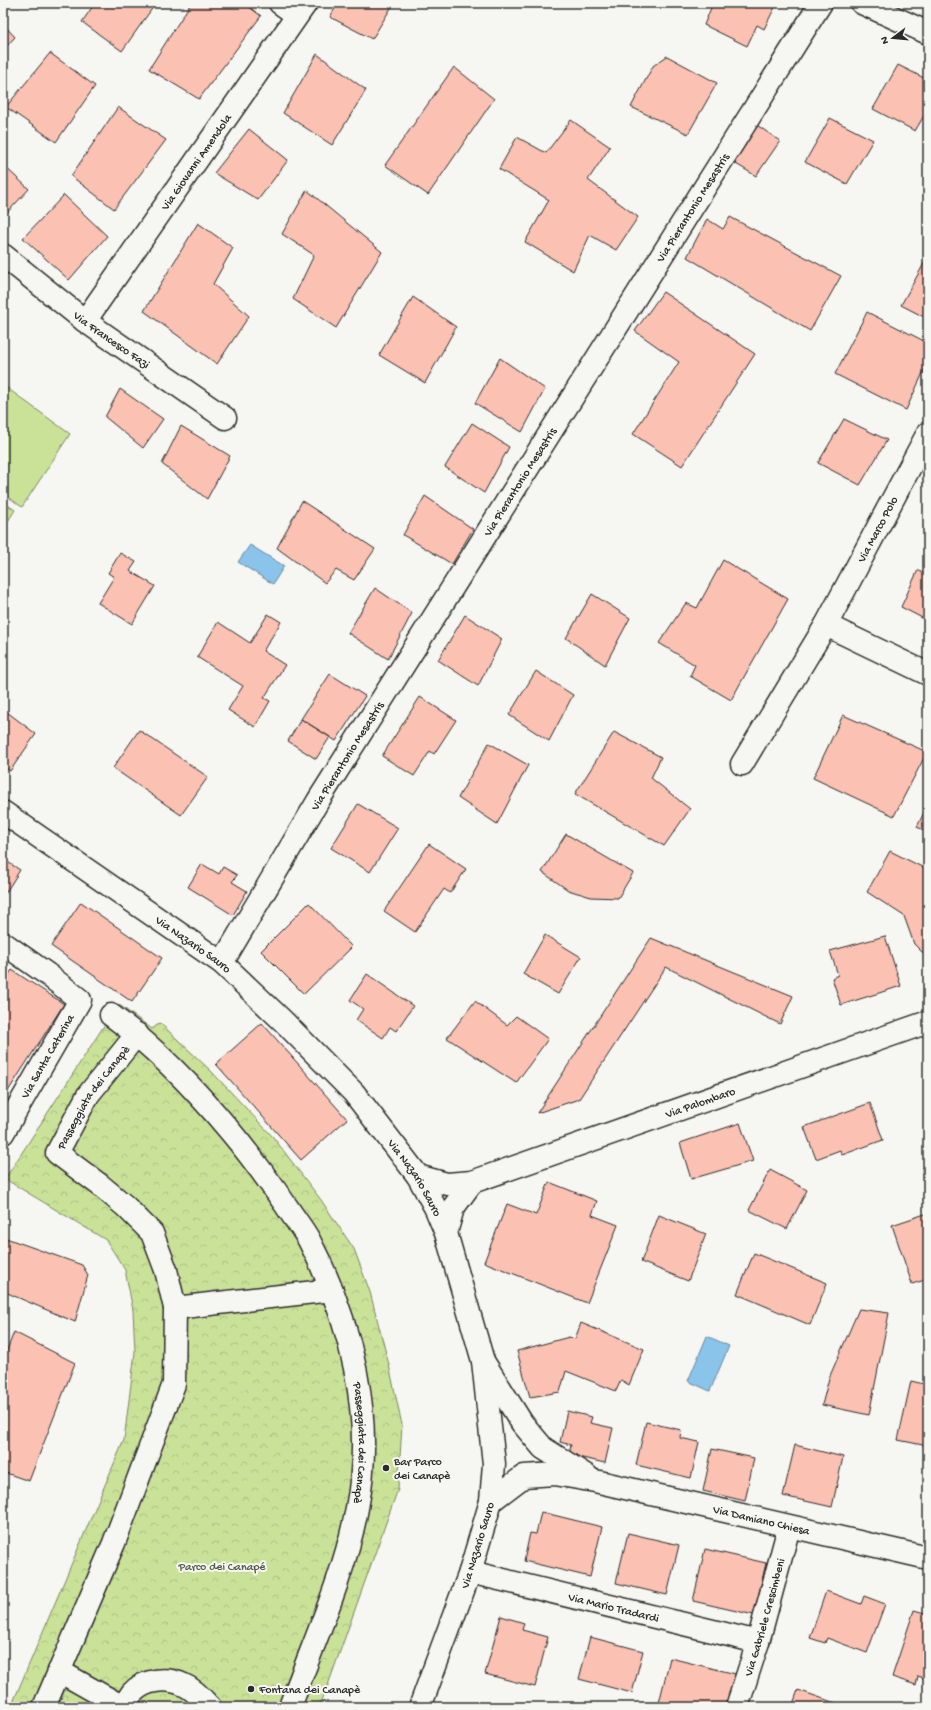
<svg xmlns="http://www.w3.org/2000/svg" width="931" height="1710" viewBox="0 0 931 1710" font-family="'Gochi Hand',sans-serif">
	<defs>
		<pattern id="forest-crowns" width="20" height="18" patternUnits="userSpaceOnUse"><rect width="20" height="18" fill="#c9e298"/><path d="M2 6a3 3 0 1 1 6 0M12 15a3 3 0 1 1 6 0" fill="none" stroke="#adc283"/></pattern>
	</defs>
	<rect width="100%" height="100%" fill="#f6f6f2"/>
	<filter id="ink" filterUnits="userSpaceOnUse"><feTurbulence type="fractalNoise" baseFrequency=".025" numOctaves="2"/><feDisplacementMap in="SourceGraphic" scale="8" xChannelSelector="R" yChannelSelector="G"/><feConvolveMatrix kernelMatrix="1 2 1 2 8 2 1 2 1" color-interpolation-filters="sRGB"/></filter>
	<g filter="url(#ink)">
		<!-- forest -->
		<path fill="url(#forest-crowns)" stroke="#7a8662" d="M118 1004 152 1029 160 1023 210 1070 273 1137 321 1200 354 1249 370 1292 389 1365 402 1425 398 1489 328 1685 318 1707H11L124 1440 135 1352 133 1310 125 1270 106 1240 5 1179Z"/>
		<!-- pitch -->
		<path fill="#c9e298" stroke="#7a8662" d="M3 385 70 434 22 507 3 493Z
			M3 502 15 510 3 529Z"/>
		<!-- water -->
		<path fill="#8bc4ea" stroke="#65879e" d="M250 545 284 566 273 584 238 562Z
			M707 1336 729 1346 710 1391 688 1381Z"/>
		<!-- building -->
		<path fill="#fbc1b2" stroke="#2b2b2b" d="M95 3H156L122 51 82 22Z
			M191 3H244L261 16 199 99 149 69Z
			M338 3H394L372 39 330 17Z
			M713 3H777L764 29 757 25 747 46 704 25Z
			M3 24 15 37 3 50Z
			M50 53 95 86 56 142 6 107Z
			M317 54 366 90 332 145 283 113Z
			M667 56 717 83 688 134 631 107 653 66Z
			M898 65 928 80V109L915 131 873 109Z
			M454 67 494 99 428 195 385 165Z
			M118 107 166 140 114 209 71 176Z
			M830 118 873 140 847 184 805 162Z
			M571 120 610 147 588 180 638 217 616 250 590 235 573 271 525 242 549 200 499 169 517 137 546 153Z
			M751 121 780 141 756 176 726 158Z
			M249 129 288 160 258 200 214 173Z
			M3 165 29 189 3 217Z
			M307 190 382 252 336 328 293 299 314 255 282 234Z
			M64 195 107 236 69 280 23 238Z
			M730 217 841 276 810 331 687 257 707 219 723 229Z
			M198 223 233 248 213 284 249 316 217 364 144 311Z
			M926 260 928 261V319L901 305Z
			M663 292 755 354 682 466 633 434 679 362 635 331Z
			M413 297 456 327 425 383 379 355Z
			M867 312 928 343V362L906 410 835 374Z
			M500 358 545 389 522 432 475 403Z
			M120 389 163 419 143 448 105 417Z
			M844 419 887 440 860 485 818 463Z
			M472 423 509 447 484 493 445 467Z
			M181 426 230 456 207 499 162 464Z
			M425 496 473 529 452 564 403 535Z
			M302 501 375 549 354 580 336 570 325 583 277 548Z
			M120 553 136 562 130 571 155 586 132 624 98 603 114 577 108 573Z
			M723 560 788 599 731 700 690 676 695 665 659 643 686 603 697 608Z
			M918 570 928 575V621L901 607Z
			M375 588 412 613 388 659 348 633Z
			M592 594 630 618 605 665 566 638Z
			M268 614 281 622 263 651 285 665 264 698 270 701 255 727 228 710 243 686 197 657 218 622 250 643Z
			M465 615 502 639 478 686 438 660Z
			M536 671 573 695 549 741 509 715Z
			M330 674 365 696 336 741 301 719Z
			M420 697 456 720 434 754 430 751 414 776 382 756Z
			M3 709 36 734 10 771 3 766Z
			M843 715 927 752 894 816 813 778Z
			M301 719 330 737 316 759 288 741Z
			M139 730 208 777 181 815 113 768Z
			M614 732 661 757 651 778 690 809 664 846 575 794Z
			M489 743 528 765 497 824 458 798Z
			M358 804 398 828 370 872 331 848Z
			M928 804V832L917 827Z
			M566 834 633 873 618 898 591 897 568 890 542 872Z
			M429 844 466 869 450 893 444 889 415 932 384 911Z
			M890 851 928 870V954L922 952 914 944 904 916 867 892Z
			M3 859 20 870 3 897Z
			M202 864 219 874 223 867 237 875 232 882 247 891 233 915 188 887Z
			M81 902 162 958 132 1002 51 946Z
			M309 903 352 947 304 994 261 951Z
			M545 935 581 957 558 994 523 974Z
			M885 936 901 986 841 1005 832 978 838 975 830 951Z
			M651 938 793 996 780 1024 666 967 579 1099 537 1113Z
			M12 970 64 1004 3 1099V983Z
			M367 974 413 1006 396 1031 390 1027 383 1038 356 1020 363 1009 350 1000Z
			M475 1001 507 1025 516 1016 548 1039 516 1083 447 1038Z
			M262 1023 347 1119 301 1160 216 1064Z
			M870 1103 883 1140 842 1155 840 1150 816 1159 804 1127Z
			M740 1123 753 1161 691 1179 680 1143Z
			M770 1170 807 1190 787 1229 749 1210Z
			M549 1182 597 1201 592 1215 618 1225 587 1303 484 1262 507 1204 536 1215Z
			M928 1213V1279L912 1284 892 1225Z
			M659 1215 706 1234 688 1281 641 1262Z
			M3 1237 82 1265 88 1275 75 1322 5 1292 3 1296Z
			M754 1253 827 1283 810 1325 737 1294Z
			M859 1309 889 1313 869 1415 822 1405 829 1378Z
			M581 1323 644 1349 629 1385 621 1380 616 1391 566 1371 560 1392 530 1397 517 1351 569 1337 575 1339Z
			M14 1332 75 1363 29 1481 3 1472V1361Z
			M911 1381 928 1385V1446L898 1440Z
			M567 1411 592 1417 590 1423 613 1428 605 1463 569 1455 571 1445 560 1442Z
			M646 1422 681 1430 680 1438 699 1442 691 1478 636 1465Z
			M795 1445 843 1457 832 1507 783 1496Z
			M712 1449 754 1458 745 1501 703 1491Z
			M541 1512 602 1527 590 1577 524 1561 530 1533 536 1534Z
			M628 1533 679 1545 667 1595 616 1583Z
			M705 1549 766 1563 754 1615 693 1601Z
			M826 1591 861 1604 864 1596 885 1604 867 1653 827 1638 825 1643 810 1638Z
			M914 1610 928 1614V1680L918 1676 916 1685 892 1677Z
			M501 1616 524 1623 522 1630 548 1637 535 1687 485 1674Z
			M590 1637 643 1651 632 1693 579 1679Z
			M670 1658 736 1674 728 1707H658Z
			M798 1690 841 1705V1707H792Z"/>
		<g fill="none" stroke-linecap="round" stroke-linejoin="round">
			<!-- pedestrian casing -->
			<g stroke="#2b2b2b" stroke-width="25">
				<g id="pedestrian">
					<path id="s1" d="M111 1015C156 1048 195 1089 230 1131 251 1156 269 1181 287 1207 294 1218 303 1229 309 1240 351 1321 375 1417 357 1508 345 1575 313 1643 290 1707"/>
					<path d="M175 1308 332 1290"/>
					<path d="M59 1671 123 1707"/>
					<path d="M124 1706C126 1702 129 1697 132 1693 145 1679 167 1677 184 1685 194 1689 202 1699 210 1707"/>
					<path id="s2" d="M44 1707 114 1543 174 1384 175 1308 166 1270 152 1233 125 1206 100 1185 57 1153 88 1095 137 1034"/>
				</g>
			</g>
			<!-- minor casing -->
			<g stroke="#2b2b2b" stroke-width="25">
				<g id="minor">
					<path d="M280 3 297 15"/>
					<path d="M862 3 928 33"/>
					<path id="s3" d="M3 255 85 321 225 418"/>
					<path id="s4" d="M85 321 306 3"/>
					<path d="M928 433 826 625 928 674"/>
					<path d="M742 764 826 625"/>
					<path d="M3 943 47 974 80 1000 3 1133"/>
					<path id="s5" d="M222 963 318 801 821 3"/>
					<path id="s6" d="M418 1176 447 1184 472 1182 928 1022"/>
					<path d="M446 1233 453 1208 472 1182"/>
					<path id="s7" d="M470 1572 758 1642"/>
					<path id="s8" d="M737 1707 758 1642 789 1527"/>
				</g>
			</g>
			<!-- tertiary casing -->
			<g stroke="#2b2b2b" stroke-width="25">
				<g id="tertiary">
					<path d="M483 1361 522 1423 543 1448 587 1476"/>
					<path id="s9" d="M491 1501 524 1476 555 1474 595 1481 928 1558"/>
				</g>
			</g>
			<!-- secondary casing -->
			<g stroke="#2b2b2b" stroke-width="25">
				<g id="secondary">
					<path id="s10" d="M3 812 222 963 283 1021 354 1093 418 1176 436 1209 446 1233 483 1361 494 1464 491 1501 470 1572 420 1707"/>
				</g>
			</g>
			<!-- pedestrian -->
			<use href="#pedestrian" stroke="#f6f6f2" stroke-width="22"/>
			<!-- minor -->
			<use href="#minor" stroke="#f6f6f2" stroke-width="22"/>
			<!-- tertiary -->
			<use href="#tertiary" stroke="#f6f6f2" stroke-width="22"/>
			<!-- secondary -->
			<use href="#secondary" stroke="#f6f6f2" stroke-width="22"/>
		</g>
	</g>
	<!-- markers -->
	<g fill="#2b2b2b" stroke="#f6f6f2" stroke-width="1.5">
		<circle cx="386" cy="1468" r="4"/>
		<circle cx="251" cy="1689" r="4"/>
	</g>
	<g text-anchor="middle" stroke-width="4" stroke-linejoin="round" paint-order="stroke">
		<!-- street labels -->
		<g font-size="12" fill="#2b2b2b" stroke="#f6f6f2">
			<text dy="4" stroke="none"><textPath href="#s4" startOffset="194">Via Giovanni Amendola</textPath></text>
			<text dy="4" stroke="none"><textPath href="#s5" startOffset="890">Via Pierantonio Mesastris</textPath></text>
			<text dy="4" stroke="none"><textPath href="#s3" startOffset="138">Via Francesco Fazi</textPath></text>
			<text dy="4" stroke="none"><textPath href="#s5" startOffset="566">Via Pierantonio Mesastris</textPath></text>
			<text transform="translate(877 529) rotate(-62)" y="4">Via Marco Polo</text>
			<text dy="4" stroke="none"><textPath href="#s5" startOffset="242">Via Pierantonio Mesastris</textPath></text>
			<text dy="4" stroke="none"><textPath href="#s10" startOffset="232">Via Nazario Sauro</textPath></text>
			<text transform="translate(47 1056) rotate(-60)" y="4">Via Santa Caterina</text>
			<text dy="4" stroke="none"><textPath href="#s2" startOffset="694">Passeggiata dei Canapè</textPath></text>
			<text dy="4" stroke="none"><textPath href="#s6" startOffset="297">Via Palombaro</textPath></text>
			<text dy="4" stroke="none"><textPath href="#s10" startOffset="556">Via Nazario Sauro</textPath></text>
			<text dy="4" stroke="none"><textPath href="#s1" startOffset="513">Passeggiata dei Canapè</textPath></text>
			<text dy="4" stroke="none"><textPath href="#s9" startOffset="284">Via Damiano Chiesa</textPath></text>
			<text transform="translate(477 1545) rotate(-73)" y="4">Via Nazario Sauro</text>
			<text dy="4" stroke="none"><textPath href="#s7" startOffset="148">Via Mario Tradardi</textPath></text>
			<text dy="4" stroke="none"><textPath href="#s8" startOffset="94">Via Gabriele Crescimbeni</textPath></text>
		</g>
		<!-- poi labels -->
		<g font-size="12" fill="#2b2b2b" stroke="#f6f6f2" text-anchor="start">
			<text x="394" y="1465">Bar Parco<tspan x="394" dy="14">dei Canapè</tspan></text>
			<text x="259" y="1693">Fontana dei Canapè</text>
		</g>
		<!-- park labels -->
		<g font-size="12" fill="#525946" stroke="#f6f6f2">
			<text x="222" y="1570">Parco dei Canapé</text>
		</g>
	</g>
	<!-- margin -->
	<rect width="931" height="1710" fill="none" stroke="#f6f6f2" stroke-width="16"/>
	<rect x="8" y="8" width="915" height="1694" fill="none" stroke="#2b2b2b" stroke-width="1.5" filter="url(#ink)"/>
	<!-- north arrow -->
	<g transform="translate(893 38) rotate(254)" stroke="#f6f6f2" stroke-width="3" paint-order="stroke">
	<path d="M0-3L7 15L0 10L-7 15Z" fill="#2b2b2b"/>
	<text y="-6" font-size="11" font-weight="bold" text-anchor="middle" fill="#2b2b2b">N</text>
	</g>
</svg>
